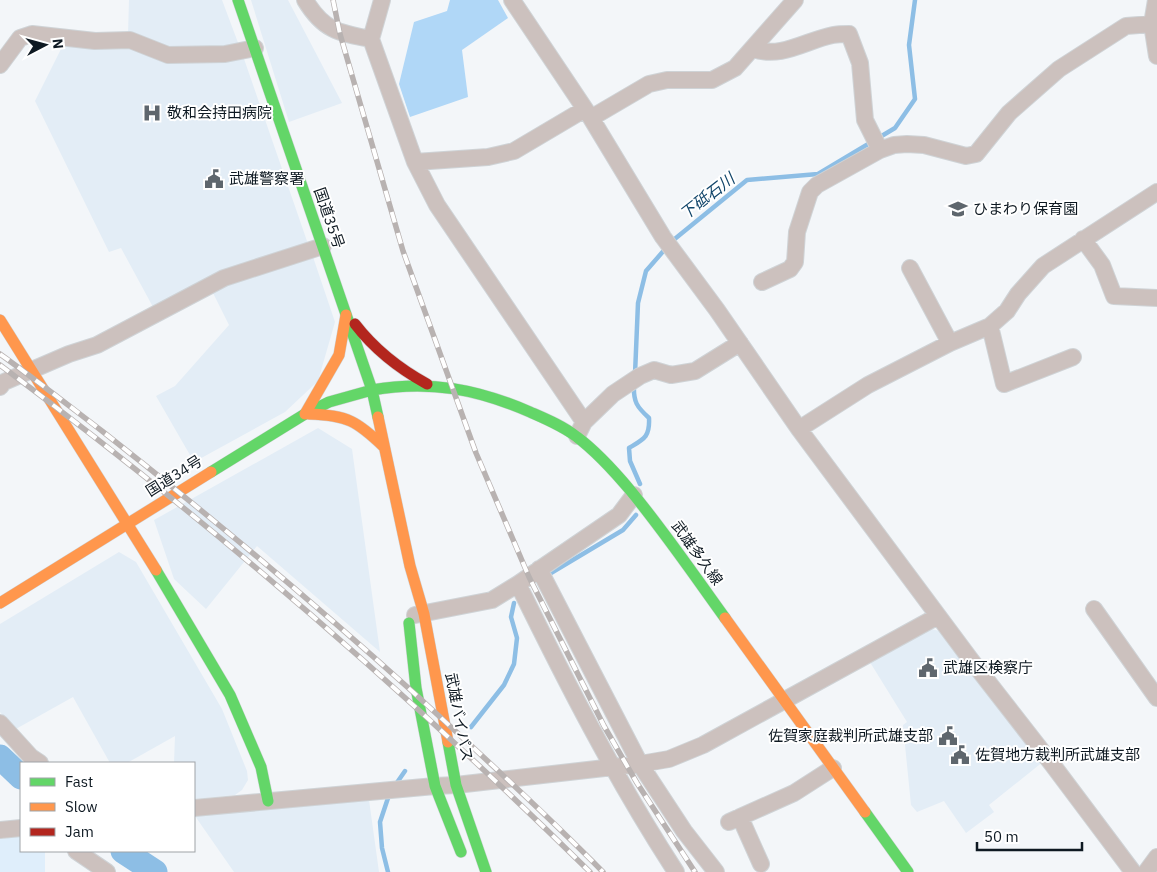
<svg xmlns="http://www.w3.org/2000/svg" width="1157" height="872" viewBox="0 0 1157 872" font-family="'IBM Plex Sans','Noto Sans JP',sans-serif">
	<rect width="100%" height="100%" fill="#f3f6f9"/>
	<!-- built -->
	<path fill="#e3edf6" d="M129 0H222L240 48 165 49 128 34Z
		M251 0H288L342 103 289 122Z
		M62 47H129L243 56 308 244 153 307 121 248 109 252 35 101Z
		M312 254 335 322 318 381 285 412 194 462 156 396 175 386 229 325 212 291Z
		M318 428 352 449 380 652 257 546 206 609 174 579 154 520Z
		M119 552 136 562 222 709 247 771 248 780 242 790 235 795 194 799V763H174L175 736 127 763H110L73 697 14 730 0 712V624Z
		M931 629 944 632 1044 761 989 805 994 812 966 833 944 801 917 812 911 805 903 725 907 722 868 659 922 630Z
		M369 800 379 872H234L195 816Z"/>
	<!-- green -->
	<path fill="#dfeefb" d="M21 836V851H45V872H0V839Z"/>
	<!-- forest -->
	<path fill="#b0d7f7" d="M450 0H498L508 18 462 50 468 97 410 117 399 84 414 22 447 11Z"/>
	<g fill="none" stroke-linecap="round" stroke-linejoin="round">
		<!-- stream -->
		<path stroke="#8dbee5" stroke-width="4.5" d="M671 242 747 180 818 174 895 128 915 99 909 45 915 0
			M635 374 638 303 646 271 666 248
			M634 384C633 402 637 407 649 418 650 437 644 439 629 448L630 461 640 484
			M551 573 623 530 636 515
			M471 727 504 685 514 664 517 638 511 617 514 603
			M396 784 405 771
			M388 872 382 848 380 822 389 795"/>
		<!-- river -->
		<path stroke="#8dbee5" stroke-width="25" d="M0 757 21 777
			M123 851 155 872"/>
		<!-- street casing -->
		<g stroke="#cfd3d6" stroke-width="18">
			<path id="street" d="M305 0C323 30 338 33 371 39
				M382 0 371 39 415 162 437 205 584 422 577 436
				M512 0 591 118 663 237 717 310 799 429 971 660 1052 764 1133 872
				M1156 0 1152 24 1157 56
				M754 49C781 59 807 40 833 35 838 34 844 34 849 34L860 63 865 120 880 150
				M0 65 20 38 32 34 95 41 130 40 168 55 225 54 255 48
				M591 118 649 84 667 80H712L735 68 795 0
				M415 162 488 157 514 151 585 109
				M1083 239 1102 265 1114 296 1157 298
				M910 268 950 343
				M762 282 790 269 795 262 797 232 810 192 817 185 880 150 894 145 907 144 924 145 966 156 976 154 1009 113 1059 69 1126 26 1152 24
				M990 326 1004 384 1073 357
				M0 387 4 382 69 354 97 345 224 278 323 246
				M584 422 613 394 640 376 654 370 671 375 695 371 740 343
				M799 429 868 385 950 343 990 326 1007 311 1018 294 1043 266 1157 192
				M539 569 640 764 684 831 716 872
				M518 584 619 515 634 495
				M1094 609 1157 698
				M415 615 492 600 518 584C566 682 616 780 676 872
				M0 723 31 757 40 763
				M194 808 435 786 456 785 640 764 669 759 703 745 938 616
				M740 817 761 864
				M729 822 794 793 833 768
				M0 830 21 828
				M76 851 107 872
				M1146 872 1157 857"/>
		</g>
		<!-- fast casing -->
		<g stroke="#cfd3d6" stroke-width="12">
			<path id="fast" d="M238 0 372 390 378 417
				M372 390C430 380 477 389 530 412 546 419 563 426 577 437 597 452 614 471 630 490 664 531 694 575 725 618
				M211 472 305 414 329 402 372 390
				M156 570 230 695 261 767 268 801
				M409 623 416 688 435 786 461 852
				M448 742 456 785 486 872
				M865 812 908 872"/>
		</g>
		<!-- slow casing -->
		<g stroke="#cfd3d6" stroke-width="12">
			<path id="slow" d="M0 320 156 570
				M305 414 339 355 346 315
				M309 414C347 415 357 421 384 447
				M378 417 410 566 424 614 448 742
				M0 603 211 472
				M725 618 865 812"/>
		</g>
		<!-- jam casing -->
		<g stroke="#cfd3d6" stroke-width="12">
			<path id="jam" d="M355 324C375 350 398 368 427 384"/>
		</g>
		<!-- street -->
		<use href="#street" stroke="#ccc1be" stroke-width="16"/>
		<!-- fast -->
		<use href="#fast" stroke="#63d668" stroke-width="11"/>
		<!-- slow -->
		<use href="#slow" stroke="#ff974d" stroke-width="11"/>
		<!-- jam -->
		<use href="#jam" stroke="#b3261e" stroke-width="11"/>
		<!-- rail casing -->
		<g stroke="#b8b2b1" stroke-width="5.5">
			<path id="rail" d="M333 0 340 34 403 251 476 453 529 577 604 726 637 783 695 872
				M0 354C35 379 68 405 102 431 209 515 313 602 414 693 478 752 542 810 603 872
				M0 365C208 520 405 690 590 872"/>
		</g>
		<!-- rail -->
		<use href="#rail" stroke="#fff" stroke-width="4" stroke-dasharray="11" stroke-linecap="butt"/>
	</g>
	<!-- icons -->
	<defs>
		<g id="hospital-bare" transform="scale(1.5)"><path d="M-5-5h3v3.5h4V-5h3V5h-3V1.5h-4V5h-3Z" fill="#5e666d" stroke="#fff" stroke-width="2.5" paint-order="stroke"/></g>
		<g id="civic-bare" transform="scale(1.5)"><path d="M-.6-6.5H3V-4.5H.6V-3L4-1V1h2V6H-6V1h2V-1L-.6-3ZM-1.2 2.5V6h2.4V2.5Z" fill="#5e666d" stroke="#fff" stroke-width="2.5" paint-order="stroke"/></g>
		<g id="school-bare" transform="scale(1.5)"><path d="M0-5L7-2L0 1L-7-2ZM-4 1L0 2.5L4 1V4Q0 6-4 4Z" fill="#5e666d" stroke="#fff" stroke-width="2.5" paint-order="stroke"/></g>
	</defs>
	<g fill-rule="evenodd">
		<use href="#hospital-bare" x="152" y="113"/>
		<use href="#civic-bare" x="214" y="179"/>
		<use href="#school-bare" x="958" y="209"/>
		<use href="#civic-bare" x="928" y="668"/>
		<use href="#civic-bare" x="948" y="736"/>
		<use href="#civic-bare" x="960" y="755"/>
	</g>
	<g text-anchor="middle" stroke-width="4" stroke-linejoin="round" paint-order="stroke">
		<!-- poi labels -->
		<g font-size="15" fill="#0e1922" stroke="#fff" text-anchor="start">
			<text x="167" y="118">敬和会持田病院</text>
			<text x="229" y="184">武雄警察署</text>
			<text x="973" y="214">ひまわり保育園</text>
			<text x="943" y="673">武雄区検察庁</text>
			<text x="933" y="741" text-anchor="end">佐賀家庭裁判所武雄支部</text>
			<text x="975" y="760">佐賀地方裁判所武雄支部</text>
		</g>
		<!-- street labels -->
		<g font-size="15" fill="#0e1922" stroke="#fff">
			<text transform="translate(329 218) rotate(71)" y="5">国道35号</text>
			<text transform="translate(174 476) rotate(-32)" y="5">国道34号</text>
			<text transform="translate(697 553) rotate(54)" y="5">武雄多久線</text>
			<text transform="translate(459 717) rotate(79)" y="5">武雄バイパス</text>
		</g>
		<!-- water labels -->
		<g font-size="16" font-style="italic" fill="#11456a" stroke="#fff">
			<text transform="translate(707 196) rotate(-38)" y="6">下砥石川</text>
		</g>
	</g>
	<!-- legend -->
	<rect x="20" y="762" width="175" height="90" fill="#ffffff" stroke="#9fa3a7"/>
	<rect x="30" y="778" width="25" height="8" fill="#63d668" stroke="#9fa3a7"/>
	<text x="65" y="787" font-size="15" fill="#0e1922">Fast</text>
	<rect x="30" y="803" width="25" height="8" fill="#ff974d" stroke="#9fa3a7"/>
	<text x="65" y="812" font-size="15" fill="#0e1922">Slow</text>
	<rect x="30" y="828" width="25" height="8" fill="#b3261e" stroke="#9fa3a7"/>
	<text x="65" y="837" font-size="15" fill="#0e1922">Jam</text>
	<!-- north arrow -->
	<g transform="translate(45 45) rotate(84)" stroke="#ffffff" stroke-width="4" paint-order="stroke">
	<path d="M0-4L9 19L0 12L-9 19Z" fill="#0e1922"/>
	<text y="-8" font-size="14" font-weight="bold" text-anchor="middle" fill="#0e1922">N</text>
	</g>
	<!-- scale -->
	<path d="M977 842v8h105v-8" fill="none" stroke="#0e1922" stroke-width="2.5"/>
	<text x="984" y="842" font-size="15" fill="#0e1922" stroke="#ffffff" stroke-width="4" paint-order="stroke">50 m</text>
</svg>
